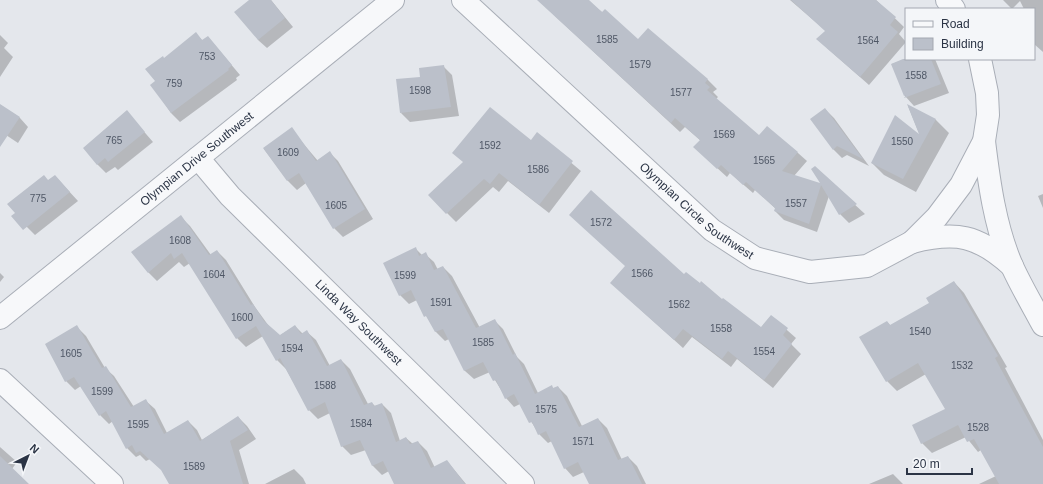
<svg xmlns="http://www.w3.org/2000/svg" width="1043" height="484" viewBox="0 0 1043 484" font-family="Arial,sans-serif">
	<rect width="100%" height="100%" fill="#e4e7ec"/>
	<!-- shadow -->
	<path fill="#0003" d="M250 0H271L293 27 267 48 258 40Z
		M543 0H587L638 41 648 30 708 80 717 89 713 92 718 97 716 99 759 137 767 128 798 153 807 161 794 176 822 185 815 168 865 214 849 223 840 214 829 196 817 232 784 220 775 211 776 209 755 190 753 193 730 173 727 177 704 156 701 141 685 127 680 132 556 17Z
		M790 0H876L904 27 899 34 906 42 869 85 827 48 826 31Z
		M1003 0H1043V52L1034 44V9H1024L1020 1 1012 9Z
		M196 34 203 41 208 37 240 75 236 78 237 80 180 122 171 113 152 85 156 82 164 59Z
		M0 35 8 43 4 48 13 57 0 77Z
		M906 59H935L949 93 914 106 905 96 892 64Z
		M443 66 452 75 459 116 410 122 401 113 421 78Z
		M0 105 20 118 28 127 18 143 0 131Z
		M908 106 936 120 949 133 916 192 884 175 872 163 921 138Z
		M825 109 834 118 869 166 847 155 842 158 833 149Z
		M127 112 153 142 118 170 115 167 106 173 97 164Z
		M291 129 318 161 330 153 338 161 373 219 343 237 334 228 306 183 297 190 288 181 264 149Z
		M537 134 581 171 549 213 508 181 499 192 493 187 456 222 429 195 531 141Z
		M55 176 78 201 35 235 26 226 49 181Z
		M1043 194V208L1038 196Z
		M181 217 190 226 211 255 217 251 226 260 255 307 271 329 279 336 295 326 303 334 307 332 316 340 330 366 341 360 350 369 368 404 372 403 375 406 382 404 391 413 400 441 406 438 413 444 418 442 427 451 435 468 447 461 466 484H395L389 471 382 475 373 466 366 450 351 455 342 446 330 413 318 419 309 410 286 369 277 360 263 336 246 347 237 338 190 263 184 267 179 262 157 281 148 272Z
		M415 248 422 255 425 254 434 262 438 270 443 267 452 276 480 328 494 320 503 329 517 357 524 364 538 393 552 387 554 389 558 387 567 396 582 426 598 419 607 428 622 460 628 457 637 466 646 484H590L584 472 573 477 565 468 552 441 548 443 539 434 520 404 514 407 506 398 490 372 474 379 465 371 449 339 445 341 436 332 417 300 409 304 400 295Z
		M0 273 4 277 0 282Z
		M684 275 761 328 771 316 796 338 791 344 801 354 773 388 737 359 731 367 692 337 683 348 621 292Z
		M954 282 964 293 1007 367 1005 368 1043 440V484H979L996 476 981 450 978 452 966 437 932 453 922 443 947 410 926 374 897 391 887 381V322L891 326 930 303Z
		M77 327 86 336 105 368 114 376 134 407 146 401 155 409 167 433 188 421 197 430 202 440 238 417 247 426 256 439 239 450 249 484H170L163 471 150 459 146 461 140 455 136 457 127 448 113 421 109 424 100 415 81 386 75 390 66 381Z
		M0 447 17 462 12 469 28 484H0Z
		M294 469 303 478 306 484H265Z
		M893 474 903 484H869Z"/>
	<!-- building -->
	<path fill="#bbc0ca" d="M249 0H271L285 18 258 40 234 12Z
		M537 0H589L602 12 605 9 638 39 648 28 708 79 705 83 710 87 707 90 759 135 767 126 798 152 782 171 820 183 811 169 815 166 857 204 839 215 821 185 809 224 774 211 775 208 746 182 743 185 721 165 717 169 693 147 700 140 675 118 671 123Z
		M791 0H876L896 17 890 25 898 32 860 77 816 39 825 31Z
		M196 32 202 40 208 36 232 65 228 69 229 70 171 113 150 85 155 81 145 69 163 56 164 58Z
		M903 59H931L941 84 904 98 906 95 904 96 891 64Z
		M444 65 451 107 400 113 396 79 420 77 419 68Z
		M0 104 20 117 0 147Z
		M907 104 936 119 903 179 871 163 895 115 919 134Z
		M490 107 531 140 537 132 573 161 539 205 499 173 490 184 484 179 446 214 428 195 463 162 452 153Z
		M825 108 863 159 837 146 833 150 810 119Z
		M127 110 145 132 108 162 105 158 97 165 83 148Z
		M292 127 316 161 330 151 365 209 333 229 299 173 287 181 263 148Z
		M44 175 48 180 55 175 70 192 23 230 11 216 15 213 7 204Z
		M591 190 684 274 686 272 700 283 701 281 722 299 723 298 761 327 771 315 788 328 783 335 792 344 764 380 728 351 722 359 683 329 674 340 610 283 625 266 569 215Z
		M181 215 209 255 217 250 251 305 253 304 264 321 280 335 295 325 301 334 307 330 327 366 341 359 364 405 372 402 374 406 382 403 396 442 406 437 410 444 418 441 431 468 447 460 465 484H394L383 461 372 466 360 440 341 447 325 402 308 411 280 358 276 361 256 326 236 339 182 253 174 259 171 253 148 273 131 252Z
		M416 247 419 256 426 252 434 270 443 266 476 328 495 319 513 355 515 353 535 394 552 385 553 388 558 386 579 427 598 418 618 460 628 456 642 484H589L578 462 564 469 546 431 538 435 532 422 529 423 514 394 505 399 496 380 493 381 483 362 464 371 443 329 435 332 426 316 424 317 411 290 399 296 383 263Z
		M954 281 998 356 995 358 1043 447V484H999L974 439 967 442 958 425 921 444 912 425 945 409 918 363 886 382 859 337 887 321 890 325 929 303 926 298Z
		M77 325 102 368 106 366 131 407 146 399 164 434 188 420 200 441 238 416 248 430 230 441 243 484H169L161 470 140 451 136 453 132 445 126 449 106 411 99 416 74 377 65 382 45 344Z
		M0 456 29 484H0Z"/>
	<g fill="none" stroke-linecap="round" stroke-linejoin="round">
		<!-- minor casing -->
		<g stroke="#a9aeb7" stroke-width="24">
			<g id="minor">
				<path id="s1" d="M463 0 712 230 755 258 810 272 867 266 912 242 937 217 961 185 984 141 988 115 987 93 980 59"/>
				<path d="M947 0 954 9"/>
				<path d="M984 141C989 182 995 227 1012 266 1021 286 1033 306 1043 325"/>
				<path id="s2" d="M198 158 230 196 523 484"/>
				<path d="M912 242C956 231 978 235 1012 266"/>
				<path id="s3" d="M0 318 393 0"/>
				<path d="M0 380 112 484"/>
			</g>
		</g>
		<!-- minor -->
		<use href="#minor" stroke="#f7f8fa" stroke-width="22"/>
	</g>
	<g text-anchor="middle" stroke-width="3" stroke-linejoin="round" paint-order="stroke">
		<!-- number labels -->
		<g font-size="10" fill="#4f5766">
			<text x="607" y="43">1585</text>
			<text x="868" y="44">1564</text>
			<text x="207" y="60">753</text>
			<text x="640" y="68">1579</text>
			<text x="916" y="79">1558</text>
			<text x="174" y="87">759</text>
			<text x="420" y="94">1598</text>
			<text x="681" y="96">1577</text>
			<text x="724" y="138">1569</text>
			<text x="114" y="144">765</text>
			<text x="902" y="145">1550</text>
			<text x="490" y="149">1592</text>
			<text x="288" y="156">1609</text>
			<text x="764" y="164">1565</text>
			<text x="538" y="173">1586</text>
			<text x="38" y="202">775</text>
			<text x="796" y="207">1557</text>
			<text x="336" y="209">1605</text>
			<text x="601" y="226">1572</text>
			<text x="180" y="244">1608</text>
			<text x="642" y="277">1566</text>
			<text x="214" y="278">1604</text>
			<text x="405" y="279">1599</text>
			<text x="441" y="306">1591</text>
			<text x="679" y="308">1562</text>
			<text x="242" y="321">1600</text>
			<text x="721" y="332">1558</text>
			<text x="920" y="335">1540</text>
			<text x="483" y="346">1585</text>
			<text x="292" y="352">1594</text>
			<text x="764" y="355">1554</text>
			<text x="71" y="357">1605</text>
			<text x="962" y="369">1532</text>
			<text x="325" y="389">1588</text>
			<text x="102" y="395">1599</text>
			<text x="546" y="413">1575</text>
			<text x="361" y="427">1584</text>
			<text x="138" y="428">1595</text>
			<text x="978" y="431">1528</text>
			<text x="583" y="445">1571</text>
			<text x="194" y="470">1589</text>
		</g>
		<!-- street labels -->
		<g font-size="12" fill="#2b3445" stroke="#f4f6f9">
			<text dy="4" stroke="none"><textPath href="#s3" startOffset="253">Olympian Drive Southwest</textPath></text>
			<text dy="4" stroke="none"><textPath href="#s1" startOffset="315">Olympian Circle Southwest</textPath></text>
			<text dy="4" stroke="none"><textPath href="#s2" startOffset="230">Linda Way Southwest</textPath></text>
		</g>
	</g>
	<!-- legend -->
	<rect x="905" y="8" width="130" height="52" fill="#f4f6f9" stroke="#a4a8b1"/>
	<rect x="913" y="21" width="20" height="6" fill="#f7f8fa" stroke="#a4a8b1"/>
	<text x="941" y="28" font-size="12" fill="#2b3445">Road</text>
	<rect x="913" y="38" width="20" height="12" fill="#bbc0ca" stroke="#a4a8b1"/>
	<text x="941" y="48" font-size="12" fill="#2b3445">Building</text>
	<!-- north arrow -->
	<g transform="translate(28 456) rotate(42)" stroke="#f4f6f9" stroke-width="3" paint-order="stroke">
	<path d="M0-3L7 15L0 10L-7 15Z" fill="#2b3445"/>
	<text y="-6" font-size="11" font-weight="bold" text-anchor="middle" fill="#2b3445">N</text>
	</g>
	<!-- scale -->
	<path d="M907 468v6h65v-6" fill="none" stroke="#2b3445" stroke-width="2"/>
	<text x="913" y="468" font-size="12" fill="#2b3445" stroke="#f4f6f9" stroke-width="3" paint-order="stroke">20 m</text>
</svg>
